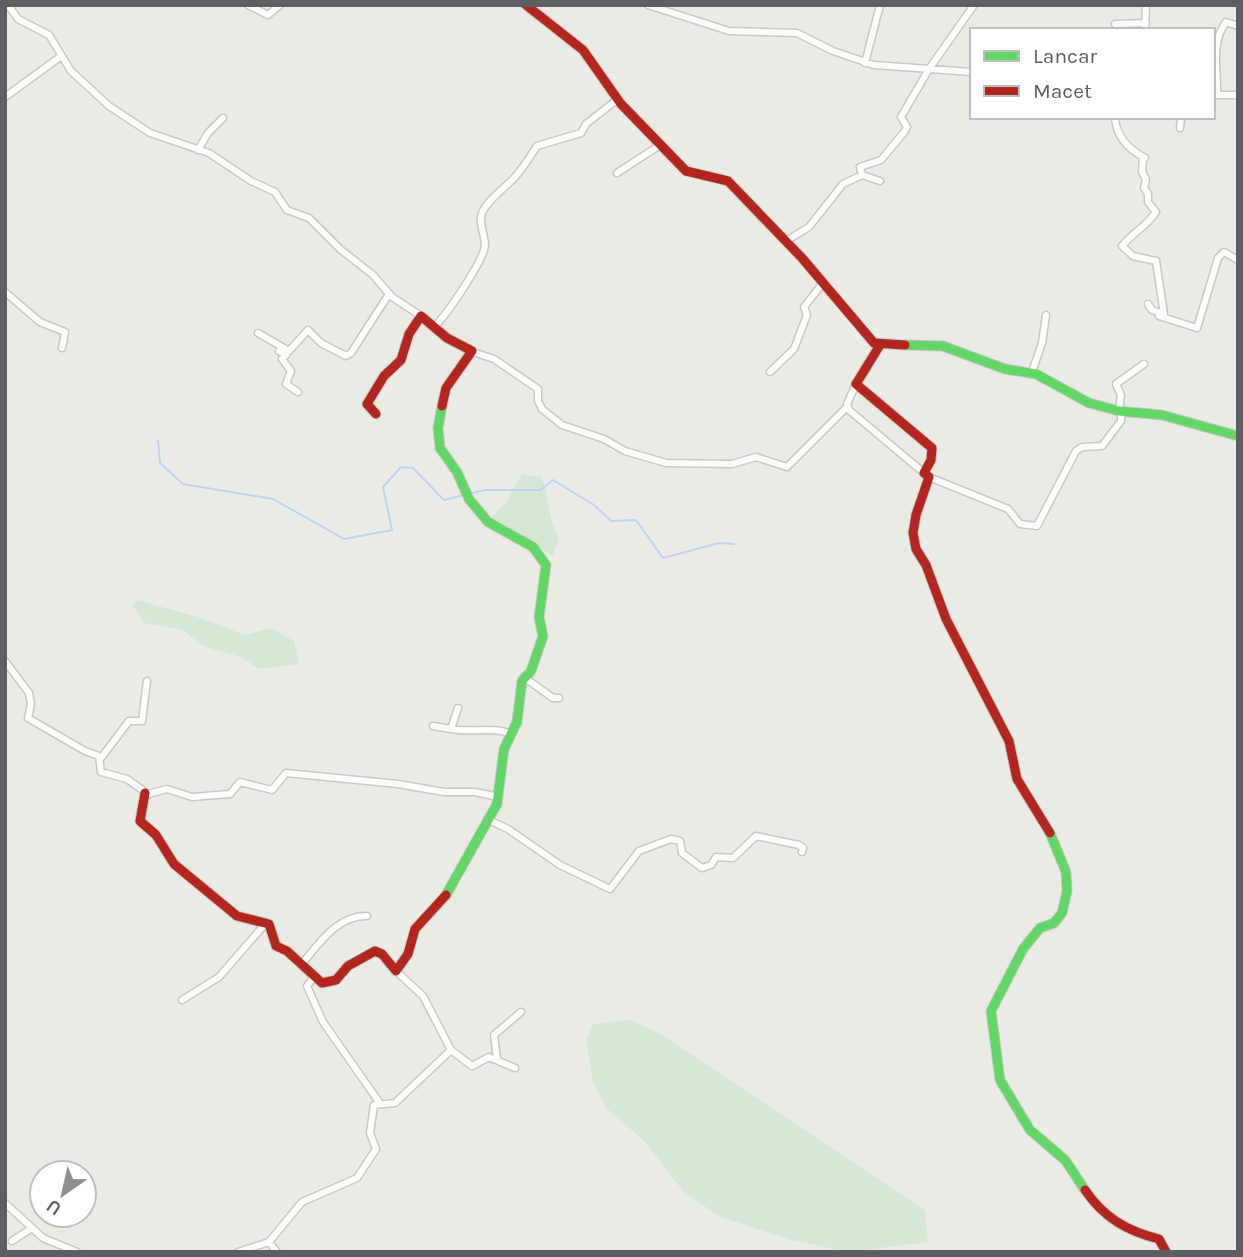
<svg xmlns="http://www.w3.org/2000/svg" width="1243" height="1257" viewBox="0 0 1243 1257" font-family="Karla,sans-serif">
	<rect width="100%" height="100%" fill="#ebebe5"/>
	<!-- green -->
	<path fill="#d4e7d4" d="M522 474 542 477C549 498 548 519 559 538L553 555 488 522 507 501Z
		M137 600 198 617 245 635 271 628 294 641 299 664 259 669 241 657 203 646 181 629 144 623 133 606Z
		M629 1020 656 1031 925 1210 928 1242 848 1252 791 1240 720 1217 684 1192 644 1141 606 1108 593 1081 586 1040 593 1024Z"/>
	<g fill="none" stroke-linecap="round" stroke-linejoin="round">
		<!-- stream -->
		<path stroke="#bbd2f4" stroke-width="2" d="M158 441 160 463 183 484 273 499 344 539 392 530 383 487 401 467 413 468 444 500 464 495
			M469 494 485 490H540L553 480 594 505 611 521 636 520 663 558 719 543 734 544"/>
		<!-- street casing -->
		<g stroke="#c7c8c6" stroke-width="9">
			<path id="street" d="M8 5 18 19 49 35 71 71 109 106 150 133 209 153 251 181 275 192 287 210 309 218 340 249 373 275 392 297 421 316
				M248 5 268 15 280 5
				M648 5 729 31 797 33 833 51 874 65 972 72
				M1115 24 1146 23
				M1145 30 1146 5
				M865 63 880 5
				M1215 95H1238
				M1217 95C1218 70 1210 44 1226 22L1238 26
				M5 97 60 57
				M1115 117C1116 137 1128 149 1145 158
				M1180 128 1181 117
				M198 150 208 133 223 118
				M1143 157 1142 172 1146 179 1144 188 1148 194V202L1156 212C1146 227 1132 233 1122 246L1133 256 1156 261 1164 314 1152 310 1148 304
				M617 173 660 145
				M862 175 860 167 881 160 905 131 907 127 901 117 929 69 974 5
				M786 241 809 227 843 184 862 175 880 181
				M5 292 40 322 65 332 62 348
				M1159 316 1197 328 1218 258 1224 252 1238 260
				M434 327C445 317 484 261 485 245 485 235 478 223 482 213 487 200 505 188 515 177 523 168 530 157 537 146L581 133 586 124 618 99
				M258 333 289 351 308 330 321 343 346 356 351 353 389 294
				M279 351 286 355 282 359 291 371 286 384 298 392
				M473 352 494 359 538 389V401L542 409 562 425 604 439 625 451 666 463 732 464 756 457 787 467 847 407
				M770 372 794 349 807 315 804 307 823 283
				M1032 372 1042 343 1046 315
				M856 384 847 404 849 410 924 473
				M1119 411 1121 395 1116 384 1144 364
				M929 477 1008 509 1020 524 1037 526 1076 451 1082 447 1102 446 1121 421V411
				M5 661 29 693 31 704 28 718 85 751 99 756 101 772 127 779 148 794 167 789 192 797 217 795 230 794 240 782 272 790 286 773 398 784 444 792H475L499 797
				M525 678 553 698H559
				M458 708 451 729C471 733 494 726 512 734
				M433 726 451 729
				M101 758 129 721H142L147 681
				M487 819 508 829 560 865 610 889 639 851 671 839 680 841 682 853 702 868 711 865 716 857 733 858 756 836 799 845 803 848 802 852
				M301 965C318 945 337 915 367 916
				M396 971 423 996 451 1050
				M313 978 307 986 323 1022 379 1102
				M182 1000 219 977 266 923
				M497 1059 494 1035 521 1012
				M5 1203 43 1238 77 1252
				M12 1241 32 1228
				M269 1242 277 1252
				M238 1252 269 1242 302 1202 357 1178 376 1149 370 1133 374 1105 395 1103 451 1050 472 1066 489 1057 515 1068"/>
		</g>
		<!-- fast casing -->
		<g stroke="#c8c8c7" stroke-width="11">
			<path id="fast" d="M905 345 943 346 1005 369 1036 374 1089 403 1119 411 1162 415 1238 436
				M442 406 438 428 440 448 457 472 469 499 488 522 533 547 546 565 539 617 543 636 531 671 522 681 517 722 504 749 497 804 446 895
				M1050 833 1066 872 1067 891 1062 913 1054 923 1040 928 1023 949 991 1011 1000 1080 1030 1130 1065 1160 1085 1190"/>
		</g>
		<!-- jam casing -->
		<g stroke="#c8c8c7" stroke-width="11">
			<path id="jam" d="M526 5 583 50 621 104 686 171 728 181 802 258 874 343 905 345
				M880 345 856 384 932 448 931 460 924 473 929 477 916 515 913 533 916 549 926 565 946 619 1009 741 1017 779 1050 833
				M376 414 367 404 384 376 401 360 409 334 421 316 447 338 472 351 446 388 442 406
				M145 793 140 821 156 835 174 864 237 916 269 924 276 946 287 951 322 983 336 980 348 966 375 951 382 954 396 971 408 954 415 929 446 895
				M1085 1190C1104 1218 1127 1231 1159 1239L1166 1252"/>
		</g>
		<!-- street -->
		<use href="#street" stroke="#fcfcfb" stroke-width="6"/>
		<!-- fast -->
		<use href="#fast" stroke="#63d668" stroke-width="9"/>
		<!-- jam -->
		<use href="#jam" stroke="#b3261e" stroke-width="9"/>
	</g>
	<!-- border -->
	<rect width="1243" height="1257" fill="none" stroke="#5b5e63" stroke-width="14"/>
	<!-- legend -->
	<rect x="970" y="28" width="245" height="91" fill="#ffffff" stroke="#bdbfc1" stroke-width="2"/>
	<rect x="984" y="51" width="35" height="10" fill="#63d668" stroke="#bdbfc1" stroke-width="2"/>
	<text x="1033" y="63" font-size="21" fill="#5b5e63">Lancar</text>
	<rect x="984" y="86" width="35" height="10" fill="#b3261e" stroke="#bdbfc1" stroke-width="2"/>
	<text x="1033" y="98" font-size="21" fill="#5b5e63">Macet</text>
	<!-- north arrow -->
	<g transform="translate(63 1194) rotate(214)"><circle r="33" fill="#ffffff" stroke="#bdbfc1" stroke-width="2"/>
	<path d="M0-5L12 26L0 18L-12 26Z" fill="#8d8f90"/>
	<text y="-10" font-size="19" font-weight="bold" text-anchor="middle" fill="#5b5e63">U</text>
	</g>
</svg>
